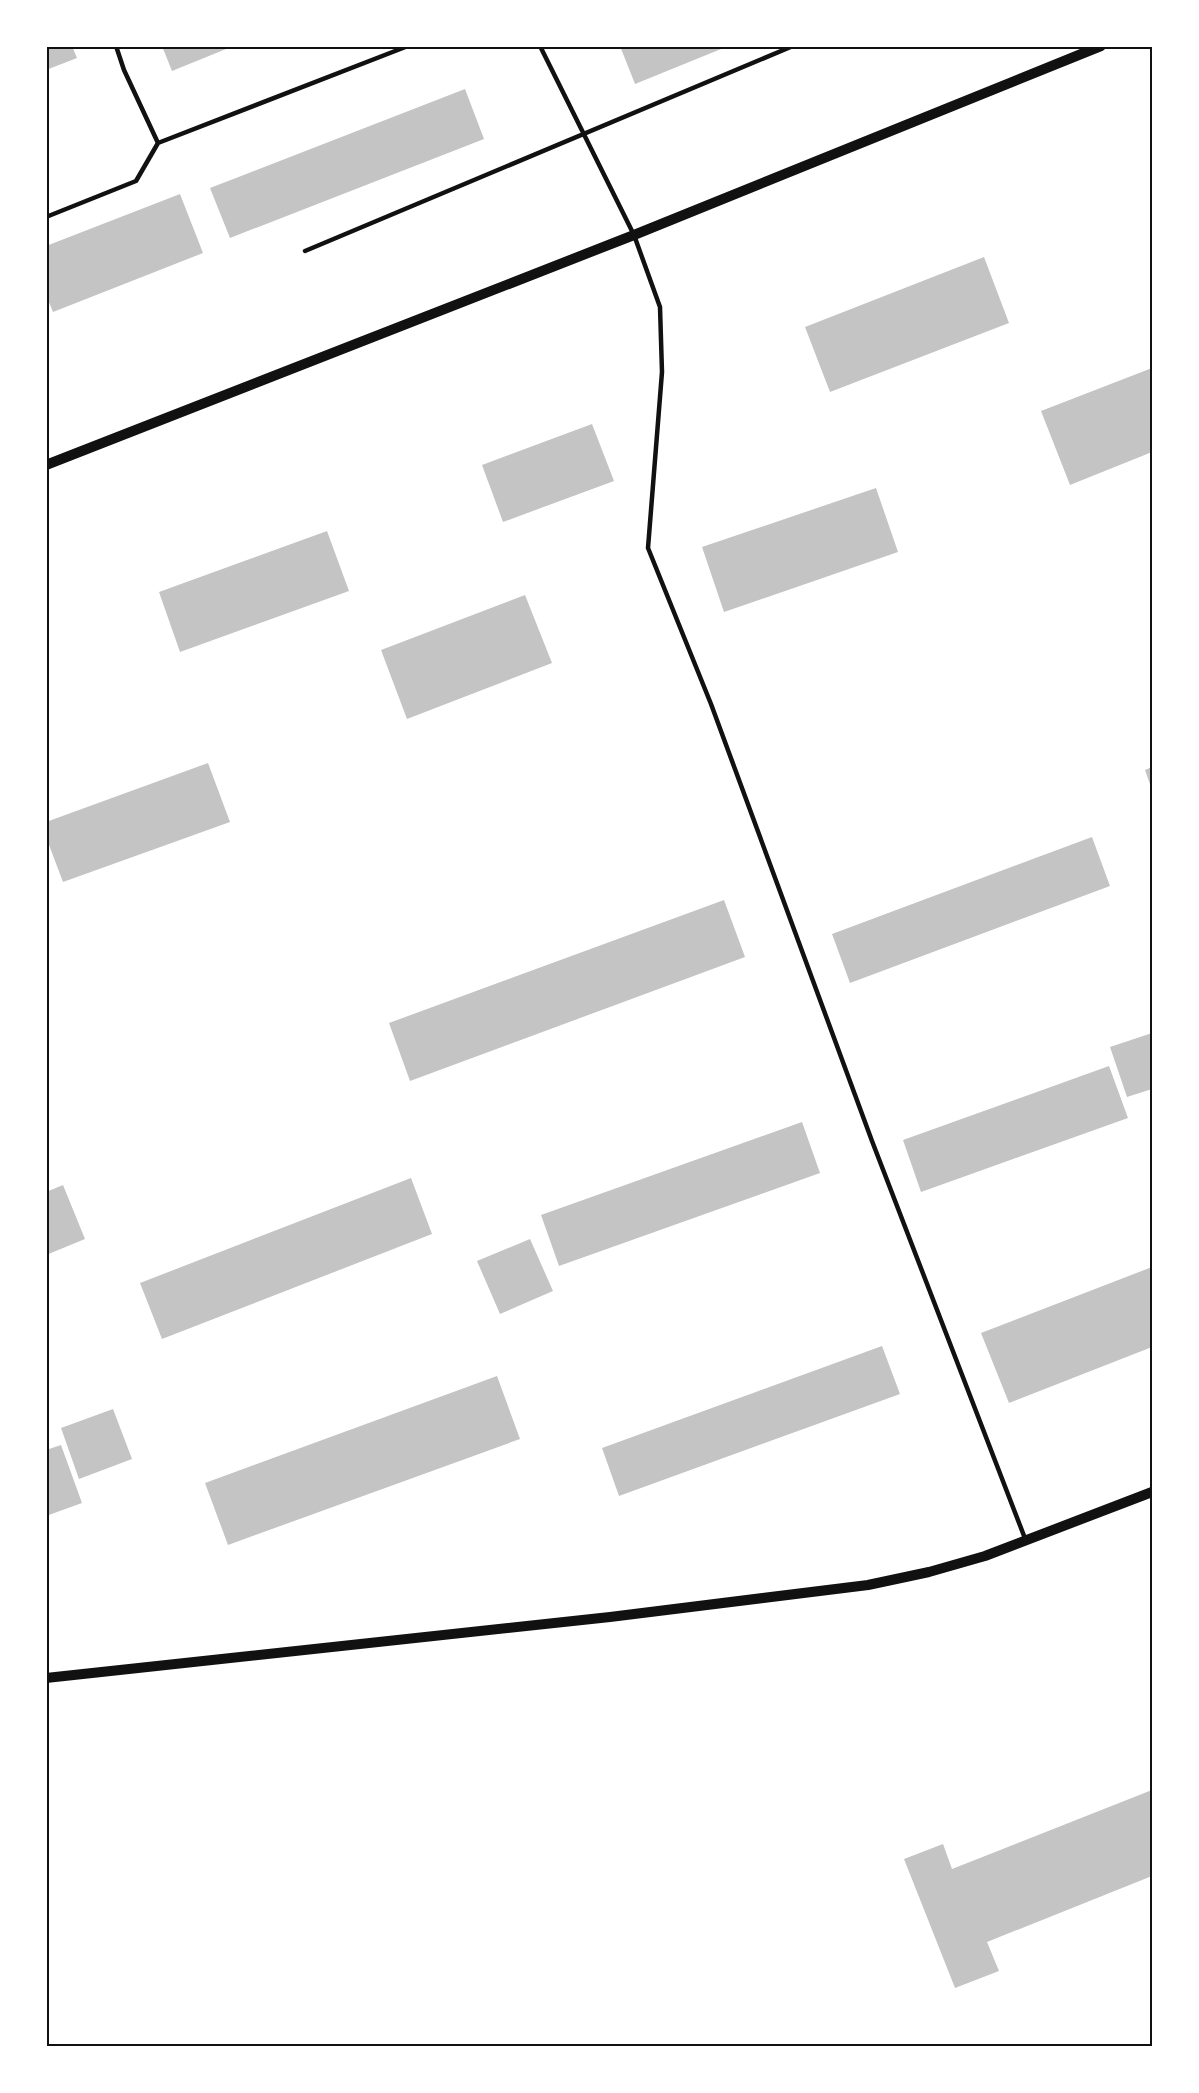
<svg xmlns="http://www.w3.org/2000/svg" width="1199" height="2093" viewBox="0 0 1199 2093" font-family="'DejaVu Sans',sans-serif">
	<rect width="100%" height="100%" fill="#fff"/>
	<!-- building -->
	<path fill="#c4c4c4" d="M46 46H72L77 58 46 70Z
		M162 46H231V47L172 71Z
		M620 46H726V47L635 84Z
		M465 89 484 139 230 238 210 188Z
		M180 194 203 253 53 312 46 295V246Z
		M984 257 1009 323 830 392 805 327Z
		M1152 368V452L1070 485 1041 411Z
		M592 424 614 481 503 522 482 465Z
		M876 488 898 552 724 612 702 547Z
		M327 531 349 591 180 652 159 592Z
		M525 595 552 663 407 719 381 650Z
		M208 763 230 822 63 882 46 837V822Z
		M1152 767V790L1145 770Z
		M1092 837 1110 886 850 983 832 934Z
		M724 900 745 957 410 1081 389 1023Z
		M1152 1033V1089L1127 1097 1110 1047Z
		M1109 1066 1128 1118 921 1192 903 1140Z
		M802 1122 820 1173 559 1266 541 1215Z
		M411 1178 432 1234 162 1339 140 1283Z
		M63 1185 85 1239 46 1255V1192Z
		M530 1239 553 1291 500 1314 477 1261Z
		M1152 1267V1347L1009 1403 981 1333Z
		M882 1346 900 1394 619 1496 602 1448Z
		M497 1376 520 1439 228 1545 205 1483Z
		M113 1409 132 1459 79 1479 61 1428Z
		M61 1445 82 1503 46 1516V1450Z
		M1152 1790V1876L987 1942 999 1971 955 1988 904 1859 943 1844 952 1869Z"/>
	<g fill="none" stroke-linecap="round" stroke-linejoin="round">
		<!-- service -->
		<path stroke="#111" stroke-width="4.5" d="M116 46 124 70 158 143 408 46
			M540 46 634 235 660 307 662 372 648 548 711 704 872 1141 1026 1541
			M46 217 136 181 158 143
			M305 251 793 46"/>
		<!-- tertiary -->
		<path stroke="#111" stroke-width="10" d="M46 465 634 235 1101 46
			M46 1678 610 1617 868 1585 929 1572 985 1556 1152 1492"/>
	</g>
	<!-- border -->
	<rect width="1199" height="2093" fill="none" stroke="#ffffff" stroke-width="96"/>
	<rect x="48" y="48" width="1103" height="1997" fill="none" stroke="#111" stroke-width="2"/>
</svg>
